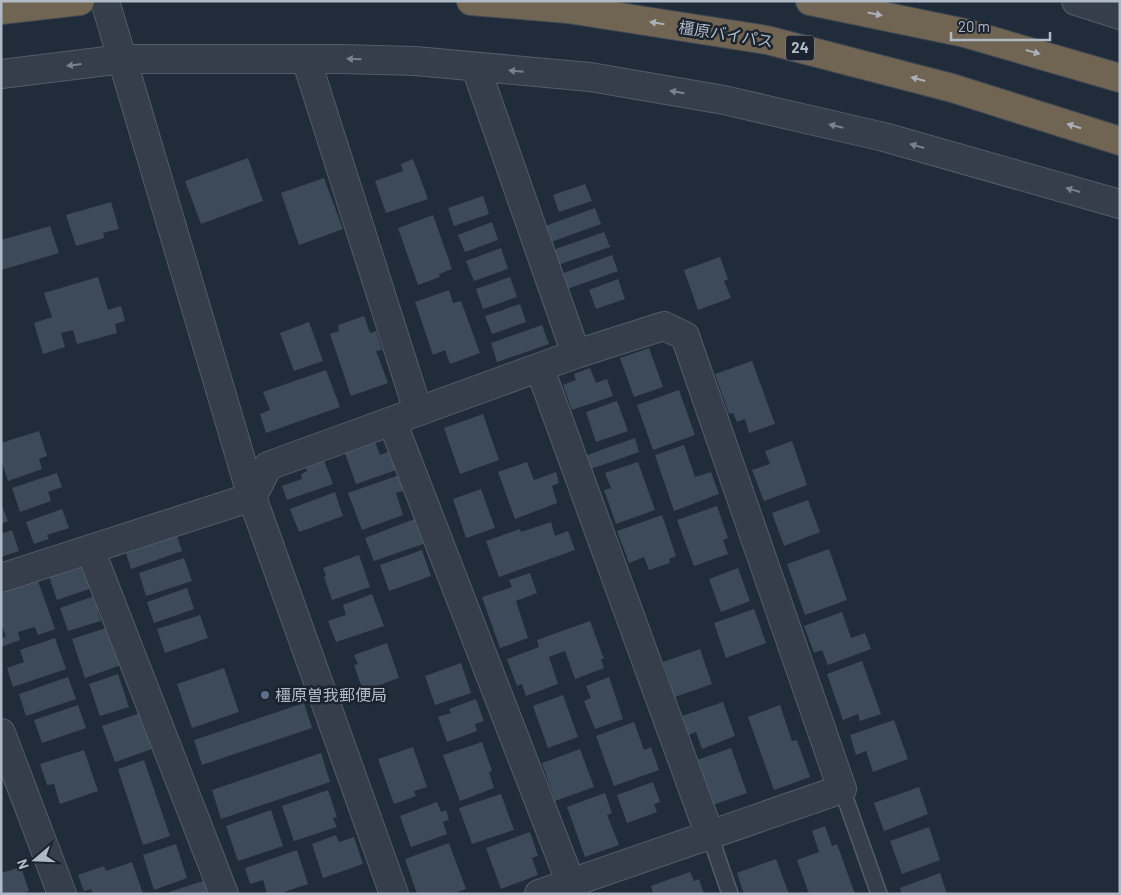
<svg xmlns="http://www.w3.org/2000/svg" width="1121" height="895" viewBox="0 0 1121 895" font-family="Barlow,'Noto Sans JP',sans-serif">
	<rect width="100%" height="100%" fill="#212c3a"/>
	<!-- building -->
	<path fill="#3d4a59" d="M248 158 263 201 201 224 185 181Z
		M413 159 428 199 386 213 375 181 403 171 401 164Z
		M324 178 343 229 299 245 281 193Z
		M585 184 592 201 559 212 553 195Z
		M483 196 489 214 454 226 448 208Z
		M111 202 119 229 103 233 104 238 76 246 66 215Z
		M595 208 601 224 551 242 545 226Z
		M433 215 452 269 439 274 440 277 418 285 398 228Z
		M492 222 498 240 465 252 458 235Z
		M50 226 59 253 1 270V240Z
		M604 232 610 247 558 265 553 250Z
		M501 248 508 269 474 281 466 261Z
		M612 255 618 271 567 289 561 274Z
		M720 257 728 279 724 281 731 298 698 310 684 270Z
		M98 277 108 310 121 306 125 321 115 324 117 333 77 344 73 330 61 333 65 347 43 354 34 323 52 317 44 293Z
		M510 277 517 297 483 309 476 289Z
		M618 279 625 299 596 309 589 290Z
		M449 290 453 303 461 301 480 353 450 364 445 350 433 355 415 302Z
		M520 304 526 322 492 334 485 316Z
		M364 316 370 333 376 331 382 350 376 351 388 383 351 396 330 334 339 331 338 325Z
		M309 322 323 361 294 371 280 333Z
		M542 325 549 344 497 362 491 343Z
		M649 348 663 387 634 397 620 358Z
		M752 361 775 424 749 433 745 419 737 422 733 413 729 414 715 374Z
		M590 368 596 383 607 379 613 396 572 410 563 385 576 380 574 374Z
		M326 370 340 407 266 433 260 414 270 410 263 392Z
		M679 390 695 435 653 450 637 405Z
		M617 401 628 431 596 442 586 412Z
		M483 414 499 460 460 474 444 428Z
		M39 431 47 456 39 459 42 469 8 481 1 460V443Z
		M372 434 380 455 392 450 399 469 356 484 342 445Z
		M635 438 639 452 591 469 587 455Z
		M792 441 807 485 764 501 752 470 770 464 765 451Z
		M684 445 695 477 711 472 719 494 674 511 655 455Z
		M322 455 333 484 287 500 282 486 302 479 301 474 307 471 304 461Z
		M527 462 534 480 556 472 559 483 552 486 557 503 515 519 498 472Z
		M638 462 655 510 616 524 604 490 611 488 605 473Z
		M57 473 62 487 48 492 51 501 20 512 12 488Z
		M402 474 408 489 396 493 403 515 362 530 348 493Z
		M481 489 495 528 466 538 453 499Z
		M335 492 343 516 299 532 290 509Z
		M808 500 820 532 784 546 772 513Z
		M1 503 8 521 1 524Z
		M717 506 728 538 723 540 728 554 694 566 677 520Z
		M62 509 69 528 47 535 49 539 34 544 26 522Z
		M662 515 676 556 669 559 670 563 649 570 644 557 629 563 617 531Z
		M417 518 426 543 374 561 365 538Z
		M551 522 555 536 568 531 575 550 499 577 486 541 520 529 521 532Z
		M12 530 19 551 1 557V534Z
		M176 533 182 551 131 569 125 550Z
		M829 549 847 600 805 615 787 564Z
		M422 550 431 576 389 591 380 565Z
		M359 555 370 587 332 600 324 577 326 576 323 568Z
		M184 558 192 581 146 596 139 573Z
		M87 564 101 585 57 600 49 576Z
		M738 568 750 601 721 612 709 579Z
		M530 573 537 593 516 601 528 638 500 648 482 597 512 587 509 580Z
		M38 581 55 629 38 635 35 627 18 632 20 640 1 647V638L6 637 1 623V593Z
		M187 588 194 609 154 623 147 602Z
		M103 593 107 607 97 610 101 621 68 631 60 608Z
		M372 594 384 626 336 642 328 621 346 615 343 605Z
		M754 609 766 643 726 658 714 623Z
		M842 612 851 638 865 633 871 649 828 665 822 650 814 653 804 626Z
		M200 615 208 638 165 653 157 629Z
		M590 621 604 659H601L604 668 575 679 565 651 549 657 558 684 526 696 522 684 517 686 507 659 539 647 537 640Z
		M112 626 124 664 85 678 72 639Z
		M55 638 66 669 13 687 7 668 24 662 20 650Z
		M387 643 399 678 363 691 354 665 358 664 354 655Z
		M700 649 712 684 675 697 663 662Z
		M862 661 881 714 860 721 858 714 843 720 827 674Z
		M461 663 471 693 435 705 425 676Z
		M224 668 239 712 192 728 177 684Z
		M118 674 129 707 100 716 89 684Z
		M68 677 76 699 26 716 19 694Z
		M609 677 623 719 595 729 584 701 591 698 586 686Z
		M563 695 578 737 548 748 533 706Z
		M476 699 484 721 475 724 477 731 447 742 438 717 451 713 449 709Z
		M723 702 735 736 702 749 696 732 688 735 682 716Z
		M304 703 312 728 202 765 194 740Z
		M78 705 86 728 42 743 34 720Z
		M780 705 792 741 797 740 810 777 774 790 748 717Z
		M140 713 152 749 115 762 102 726Z
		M894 720 908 759 873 772 866 751 856 755 850 735Z
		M634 722 644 750 651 747 659 770 614 786 596 736Z
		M482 742 492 771 489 772 494 788 460 801 443 755Z
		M413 747 427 787 414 791 416 796 394 804 378 759Z
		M731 748 747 793 713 805 697 760Z
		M580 749 594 787 555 801 542 763Z
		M84 750 98 791 60 804 54 784 47 785 40 764Z
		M321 753 330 782 221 819 212 790Z
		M144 760 170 836 143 845 118 769Z
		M653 782 660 802 654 804 657 812 627 823 617 795Z
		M919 787 928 814 884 831 874 803Z
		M328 790 337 817 333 818 337 827 294 841 282 806Z
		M605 793 612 813 607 815 619 845 585 857 567 807Z
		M501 794 514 830 472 844 459 808Z
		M437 802 441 812 446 810 449 820 443 822 447 834 411 847 400 816Z
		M271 810 283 846 238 861 226 826Z
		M825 826 832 846 837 844 855 894H809L797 860 819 852 812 831Z
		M929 827 940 860 902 874 890 841Z
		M530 832 538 856 532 858 538 875 501 889 486 848Z
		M336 835 339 842 354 837 363 864 323 878 312 844Z
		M449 843 466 889 452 894H417L405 859Z
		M176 844 187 878 154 890 143 855Z
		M297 850 308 884 278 894H267L263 880 250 884 245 868Z
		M776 859 789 894H744L737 873Z
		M132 862 143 894H93L91 889 84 891 78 875 104 866 106 871Z
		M21 867 29 891 21 894H1V873Z
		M690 872 694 881 699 879 704 894H653L651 886Z
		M940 873 947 894H902L900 888Z
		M206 880 211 894H166V893Z"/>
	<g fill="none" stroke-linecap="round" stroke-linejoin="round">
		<!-- lane casing -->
		<g stroke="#535c68" stroke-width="18">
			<path id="lane" d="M842 789 879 894
				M709 833 730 894"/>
		</g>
		<!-- street casing -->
		<g stroke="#535c68" stroke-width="30">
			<path id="street" d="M105 1 252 497 394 894
				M1076 1 1120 15
				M306 59 418 411
				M476 68 576 354
				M1 74 123 59H341L415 61 590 77 724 100 884 137 1120 204
				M540 369 709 833
				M392 421 575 894
				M90 549 224 894
				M1 578 252 497 268 466 576 354 664 326 685 336 842 789 539 894
				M1 733 62 894"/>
		</g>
		<!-- highway casing -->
		<g stroke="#404955" stroke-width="30">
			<path id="highway" d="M471 1 568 9 767 40 952 88 1120 141
				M810 1 965 33 1120 78
				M1 10 80 1"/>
		</g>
		<!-- lane -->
		<use href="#lane" stroke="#353e4a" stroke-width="15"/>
		<!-- street -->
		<use href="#street" stroke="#353e4a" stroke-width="28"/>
		<!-- highway -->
		<use href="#highway" stroke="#706452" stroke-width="28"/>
	</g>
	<!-- one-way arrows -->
	<defs><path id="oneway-solid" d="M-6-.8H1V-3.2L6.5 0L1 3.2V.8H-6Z" transform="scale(1.25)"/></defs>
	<g fill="#aab0ba">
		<use href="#oneway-solid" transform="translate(875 14) rotate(12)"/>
		<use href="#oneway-solid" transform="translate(657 23) rotate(-171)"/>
		<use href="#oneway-solid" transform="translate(1033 52) rotate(16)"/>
		<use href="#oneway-solid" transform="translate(918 79) rotate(-165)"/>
		<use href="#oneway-solid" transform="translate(1074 126) rotate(-163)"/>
	</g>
	<g fill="#79828e">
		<use href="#oneway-solid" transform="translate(354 59) rotate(-178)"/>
		<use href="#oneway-solid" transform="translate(74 65) rotate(173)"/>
		<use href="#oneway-solid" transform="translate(516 71) rotate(-175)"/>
		<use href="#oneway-solid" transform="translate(677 92) rotate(-170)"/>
		<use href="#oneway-solid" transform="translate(836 126) rotate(-167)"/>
		<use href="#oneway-solid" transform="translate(917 146) rotate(-164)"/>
		<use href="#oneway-solid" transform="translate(1073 190) rotate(-164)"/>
	</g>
	<!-- markers -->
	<circle fill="#5c6f8a" stroke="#1b232f" stroke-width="2" cx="265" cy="695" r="5"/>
	<g text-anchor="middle" stroke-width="5" stroke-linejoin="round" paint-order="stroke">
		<!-- shield labels -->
		<rect fill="#1b232f" stroke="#838c99" stroke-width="1" x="786" y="35.5" width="28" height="25" rx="4"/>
		<g font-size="15" font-weight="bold" fill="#b0b9c6">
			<text x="800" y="53">24</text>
		</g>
		<!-- street labels -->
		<g font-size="16" fill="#b0b9c6" stroke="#1b232f">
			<text transform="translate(726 34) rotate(9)" y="6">橿原バイパス</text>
		</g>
		<!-- poi labels -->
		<g font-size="16" fill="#b0b9c6" stroke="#1b232f" text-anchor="start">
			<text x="275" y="701">橿原曽我郵便局</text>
		</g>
	</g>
	<!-- border -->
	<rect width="1121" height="895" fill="none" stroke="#b0b9c6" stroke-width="5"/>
	<!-- north arrow -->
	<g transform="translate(35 860) rotate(251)" stroke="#1b232f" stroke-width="4" paint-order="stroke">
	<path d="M0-4L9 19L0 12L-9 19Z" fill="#b0b9c6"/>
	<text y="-8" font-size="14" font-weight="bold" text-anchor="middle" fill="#b0b9c6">N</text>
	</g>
	<!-- scale -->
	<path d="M951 32v8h99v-8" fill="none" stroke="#b0b9c6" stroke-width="2.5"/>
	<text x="958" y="32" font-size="15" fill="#b0b9c6" stroke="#1b232f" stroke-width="4" paint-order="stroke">20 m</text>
</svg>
